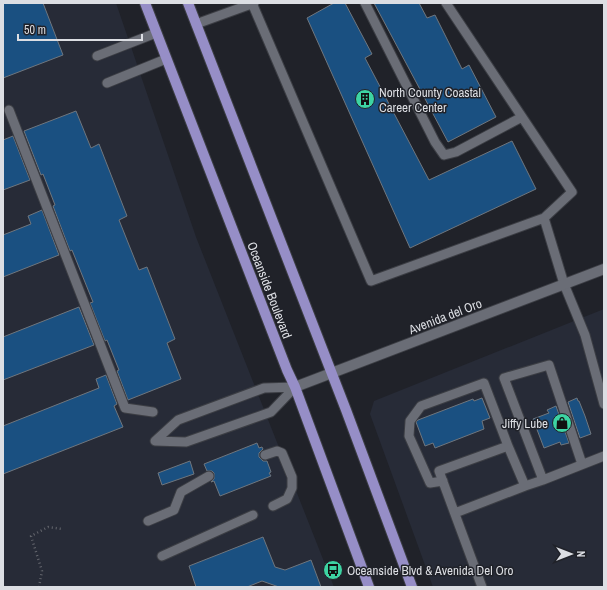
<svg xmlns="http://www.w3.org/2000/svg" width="607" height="590" viewBox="0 0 607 590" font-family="'Archivo Narrow',sans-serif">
	<rect width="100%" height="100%" fill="#202229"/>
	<!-- built -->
	<path fill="#272b37" d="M3 3H116L196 237 334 587H3Z
		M604 309V587H433L370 414 374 401Z"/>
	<!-- building -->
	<path fill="#1a5081" stroke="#6f767e" d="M3 3H43L63 55 3 78Z
		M334 3H345L372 54 365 58 429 180 512 141 536 189 410 248 307 18Z
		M374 3H419L427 18 435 15 462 69 469 65 496 117 448 142Z
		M76 111 91 148 99 144 127 216 119 220 139 270 147 267 175 339 167 343 181 379 128 400 117 371 119 370 107 340 105 341 90 303 93 302 72 250 70 251 53 206 55 205 43 174 41 175 24 131Z
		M13 136 30 180 3 190V140Z
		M42 210 59 255 3 277V235L31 224 28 216Z
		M79 307 94 345 3 380V337Z
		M106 375 117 404 114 406 123 427 3 474V426L99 388 96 379Z
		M482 398 490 418 482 421 484 429 435 448 433 443 425 446 416 422 418 420 473 399 474 401Z
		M577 398 578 401H579L585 416 591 434 580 438 568 402Z
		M556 406 569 443 561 445 560 442 544 448 533 419 549 413 547 410Z
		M257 443 259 448 262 447 263 449 259 453V457L263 461H267L271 472 269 473 271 476 220 496 214 481 211 482 214 479V473L212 471H207L204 464Z
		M190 461 194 474 162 485 158 473Z
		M263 537 275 567 285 570 311 560 321 587H279L262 581 247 587H196L189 566Z"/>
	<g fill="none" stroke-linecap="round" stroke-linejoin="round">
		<!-- lane casing -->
		<g stroke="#3c3e44" stroke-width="11">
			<path id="lane" d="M252 3 371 281 544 218 572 192 446 3
				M365 3 435 142 444 155 456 152 522 117
				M196 24 254 3
				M97 56 156 33
				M107 83 166 59
				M9 110 125 408 153 412
				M544 218 564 284 585 335 604 404
				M155 441 186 442 271 412 295 387
				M155 441 178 420 264 388 295 387
				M265 455 277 451 282 453 292 477V488L287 499 273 506
				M543 480 504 378 549 365 582 464
				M443 481 430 483 409 436 410 421 421 406 484 383 508 446
				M455 513 525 486
				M148 521 174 510 181 492 209 476
				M162 556 253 515
				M482 587 439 471 508 446 525 486 543 480 604 456"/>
		</g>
		<!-- secondary casing -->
		<g stroke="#3c3e44" stroke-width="12">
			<path id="secondary" d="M295 387 604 269"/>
		</g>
		<!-- primary casing -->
		<g stroke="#3c3e44" stroke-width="12">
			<path id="primary" d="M145 3 287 370 295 387 369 587
				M188 3 346 410 412 587"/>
		</g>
		<!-- path -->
		<path stroke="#65676e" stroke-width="2.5" stroke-dasharray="1 3" stroke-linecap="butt" d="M39 587 42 571 31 536 48 527 62 529"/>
		<!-- lane -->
		<use href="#lane" stroke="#6a6d76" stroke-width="9"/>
		<!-- secondary -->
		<use href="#secondary" stroke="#6a6d76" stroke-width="10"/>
		<!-- primary -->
		<use href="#primary" stroke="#968ec7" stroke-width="10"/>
	</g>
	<!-- icons -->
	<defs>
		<g id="building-disc" transform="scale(1)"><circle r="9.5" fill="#3dd4a3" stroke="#202229"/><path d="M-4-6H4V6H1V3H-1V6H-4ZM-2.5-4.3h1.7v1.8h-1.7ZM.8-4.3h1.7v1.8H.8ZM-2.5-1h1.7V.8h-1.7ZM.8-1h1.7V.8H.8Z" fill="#111"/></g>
		<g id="shop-disc" transform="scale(1)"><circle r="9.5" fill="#3dd4a3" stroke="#202229"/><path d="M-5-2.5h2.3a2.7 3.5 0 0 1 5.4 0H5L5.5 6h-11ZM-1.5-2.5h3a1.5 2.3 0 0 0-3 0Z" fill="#111"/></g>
		<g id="bus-disc" transform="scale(1)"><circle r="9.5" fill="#3dd4a3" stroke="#202229"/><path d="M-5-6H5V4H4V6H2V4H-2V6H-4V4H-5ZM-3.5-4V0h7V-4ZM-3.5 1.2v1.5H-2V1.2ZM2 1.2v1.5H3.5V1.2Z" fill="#111"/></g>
	</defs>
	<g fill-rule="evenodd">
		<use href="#building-disc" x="365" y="99"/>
		<use href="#shop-disc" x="562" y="423"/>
		<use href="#bus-disc" x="333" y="570"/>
	</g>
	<g text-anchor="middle" stroke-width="3" stroke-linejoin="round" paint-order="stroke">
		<!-- poi labels -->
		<g font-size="13" fill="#dcdee3" stroke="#202229" text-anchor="start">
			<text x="379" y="97">North County Coastal<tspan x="379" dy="15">Career Center</tspan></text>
			<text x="548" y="428" text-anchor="end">Jiffy Lube</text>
			<text x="347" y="575">Oceanside Blvd &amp; Avenida Del Oro</text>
		</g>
		<!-- street labels -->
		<g font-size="13" fill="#dcdee3" stroke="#202229">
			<text transform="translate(270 290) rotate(69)" y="5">Oceanside Boulevard</text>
			<text transform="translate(445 316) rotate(-21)" y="5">Avenida del Oro</text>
		</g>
	</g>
	<!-- border -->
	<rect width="607" height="590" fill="none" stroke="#dcdee3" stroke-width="8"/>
	<!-- north arrow -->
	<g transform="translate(571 554) rotate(90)" stroke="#202229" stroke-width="3" paint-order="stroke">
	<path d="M0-3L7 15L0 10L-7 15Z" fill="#dcdee3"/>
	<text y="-6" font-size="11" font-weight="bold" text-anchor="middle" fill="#dcdee3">N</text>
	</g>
	<!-- scale -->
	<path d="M18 34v6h124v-6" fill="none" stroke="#dcdee3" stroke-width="2"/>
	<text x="24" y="34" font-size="12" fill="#dcdee3" stroke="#202229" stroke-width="3" paint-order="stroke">50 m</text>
</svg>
